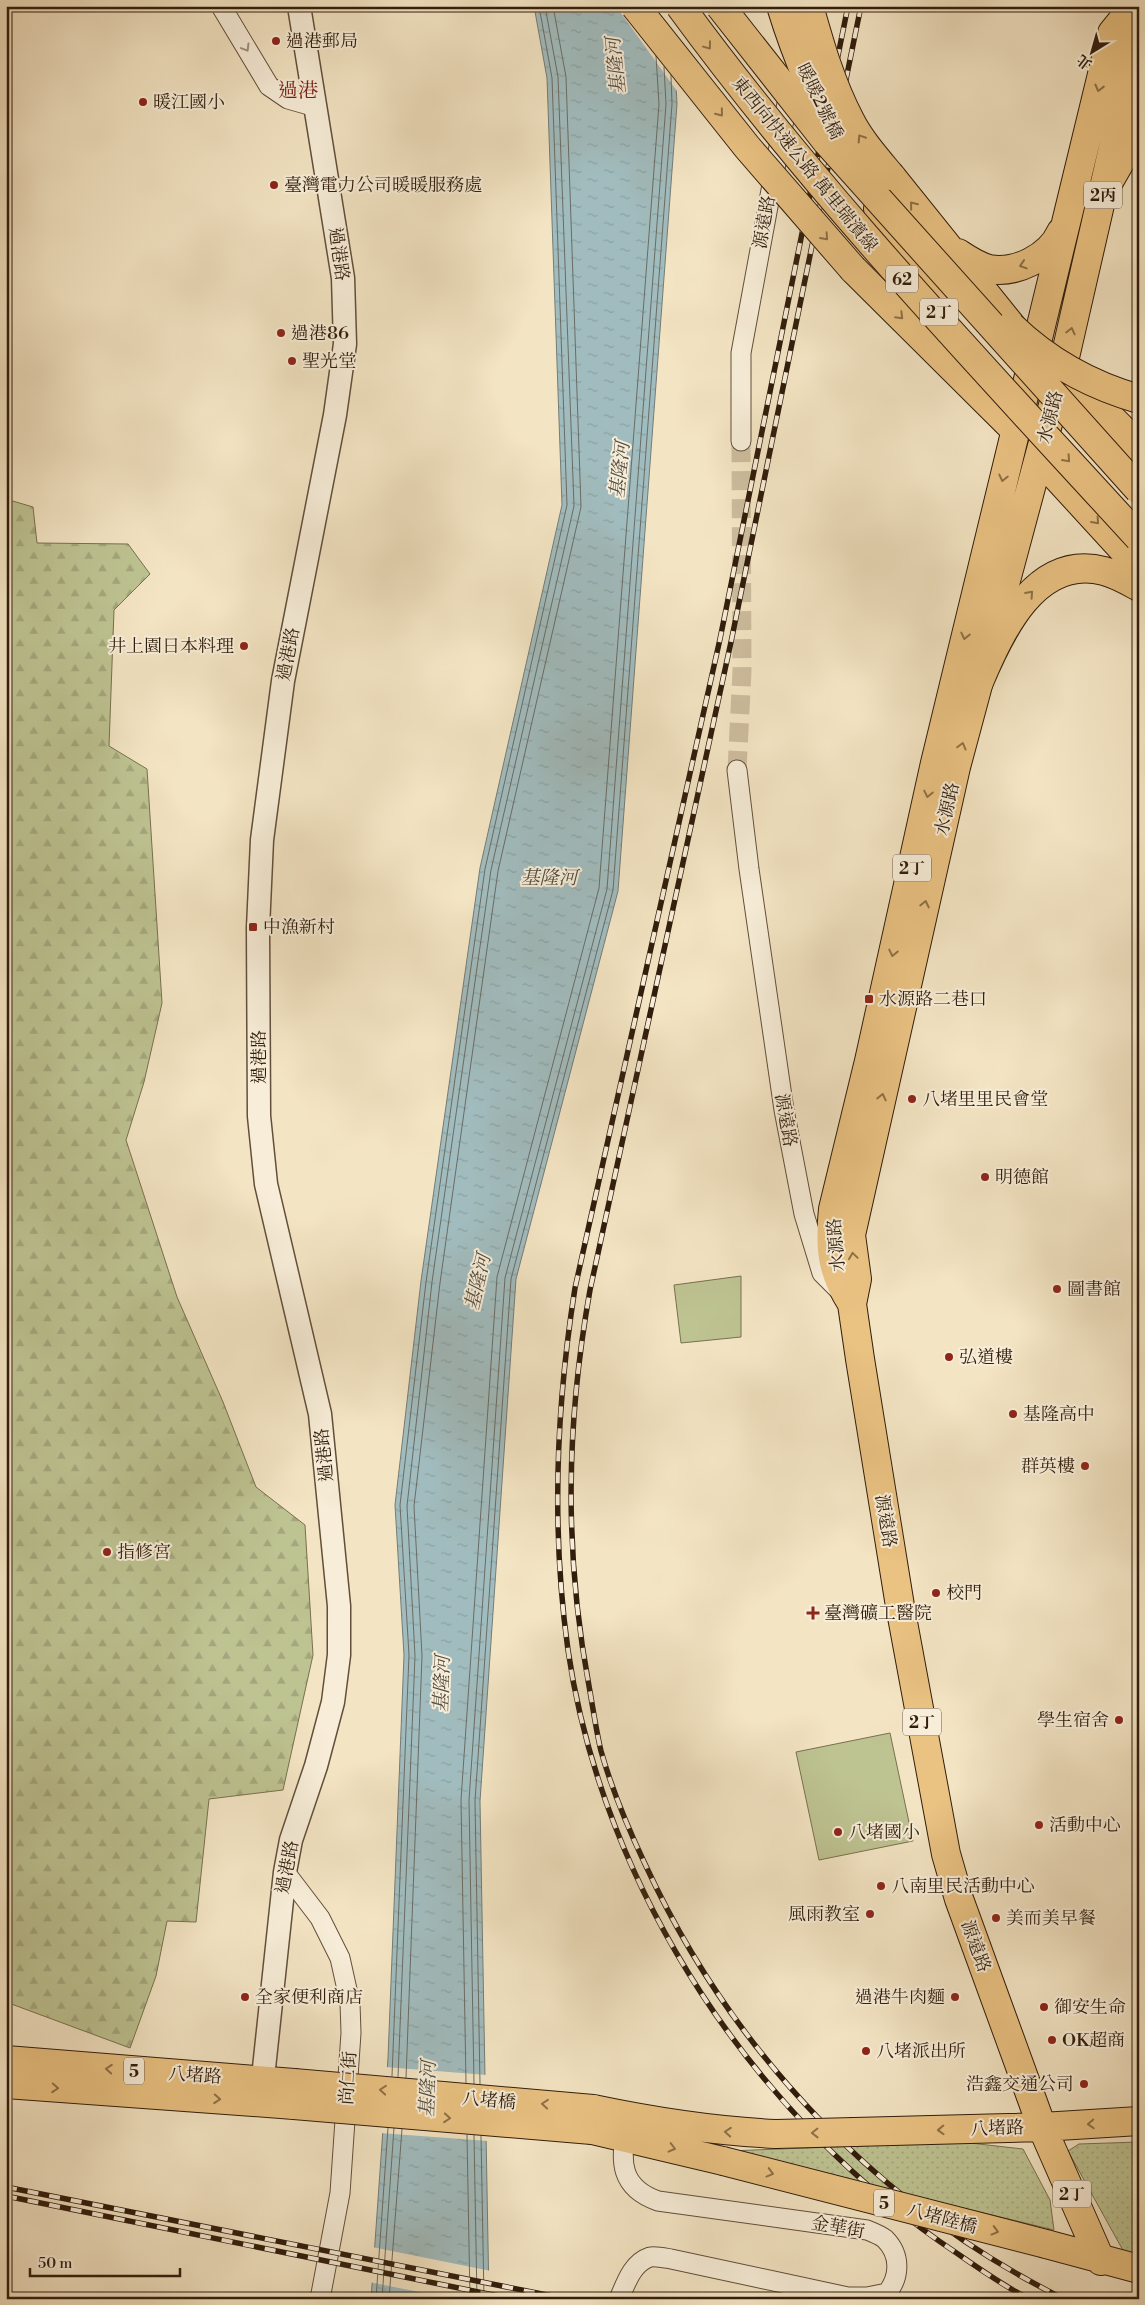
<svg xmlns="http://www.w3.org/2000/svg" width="1145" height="2305" viewBox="0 0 1145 2305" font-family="'Libre Bodoni','Noto Serif TC',serif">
	<defs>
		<pattern id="grass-dots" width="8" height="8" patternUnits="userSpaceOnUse" patternTransform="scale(1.25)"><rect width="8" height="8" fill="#bec392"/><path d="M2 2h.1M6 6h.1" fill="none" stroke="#a4a77d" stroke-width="1.8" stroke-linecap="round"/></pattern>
		<pattern id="forest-firs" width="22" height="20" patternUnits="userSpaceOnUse" patternTransform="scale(1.25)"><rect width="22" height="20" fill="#bec392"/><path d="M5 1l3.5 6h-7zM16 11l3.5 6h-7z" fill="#a4a77d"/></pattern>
		<pattern id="water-ripples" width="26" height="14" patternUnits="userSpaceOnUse" patternTransform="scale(1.25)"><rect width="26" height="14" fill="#a1bcbe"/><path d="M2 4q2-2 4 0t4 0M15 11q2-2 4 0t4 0" fill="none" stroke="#8ba1a2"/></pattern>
	</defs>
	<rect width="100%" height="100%" fill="#f3e4c3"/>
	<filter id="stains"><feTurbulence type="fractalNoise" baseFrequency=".004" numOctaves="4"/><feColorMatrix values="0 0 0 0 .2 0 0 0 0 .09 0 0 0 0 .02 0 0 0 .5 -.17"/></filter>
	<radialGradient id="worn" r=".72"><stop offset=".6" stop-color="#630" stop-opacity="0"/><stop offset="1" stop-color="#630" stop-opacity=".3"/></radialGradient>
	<!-- grass -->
	<path fill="url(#grass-dots)" stroke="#78704f" d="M961 2142 1023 2149 1050 2200 1054 2230 728 2151Z
		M1139 2142V2257L1125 2254 1068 2151 1079 2144Z"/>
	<!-- forest -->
	<path fill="url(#forest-firs)" stroke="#78704f" d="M6 499 33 507 37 543 128 544 150 574 114 610 109 746 147 769 162 1003 144 1082 126 1140 177 1297 223 1402 256 1487 305 1525 313 1655 283 1790 209 1799 196 1922 167 1921 156 1976 130 2048 6 2002Z"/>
	<!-- pitch -->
	<path fill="#bec392" stroke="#78704f" d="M741 1276V1337L681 1343 674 1285Z
		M890 1733 913 1841 819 1860 796 1752Z"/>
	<!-- water -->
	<path fill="url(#water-ripples)" stroke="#747c77" d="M534 6H672L677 104 618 891 516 1279 480 1801 489 2299H371L388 2058 404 1655 395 1505 421 1281 480 868 562 505 547 78Z"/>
	<!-- pier -->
	<path fill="#f3e4c3" d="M616 6H674L679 94Z
		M385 2067 487 2075 488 2141 380 2133Z
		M372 2247 491 2271V2299H454L369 2282Z"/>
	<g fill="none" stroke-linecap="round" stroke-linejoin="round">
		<!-- shore -->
		<path stroke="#696c65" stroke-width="1" d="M392 2076 409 1655 400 1505 426 1282 485 869 567 505 552 78 539 6
			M398 2077 415 1656 407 1506 432 1282 491 870 574 506 558 77 545 6
			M406 2078 422 1656 414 1506 440 1283 498 871 581 507 566 77 553 6
			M466 2083 461 1800 497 1277 599 888 659 104 656 56
			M474 2084 469 1800 505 1278 607 889 666 104 664 67
			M480 2084 475 1801 511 1279 613 890 672 104 671 75
			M467 2135 470 2299
			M474 2135 477 2299
			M481 2136 484 2299
			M376 2299 388 2128
			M382 2299 394 2128
			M389 2299 402 2129"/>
		<!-- minor-tunnel -->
		<path stroke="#ccbc9e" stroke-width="19" stroke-dasharray="19 9" stroke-linecap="butt" d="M737 770 742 671 741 441"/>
		<!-- minor casing -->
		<g stroke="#624f3a" stroke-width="21">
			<path id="minor" d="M221 6 269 86 288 99 316 107
				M741 441V353L790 87
				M737 770 749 869 784 1110 804 1214 822 1273 841 1292
				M285 1872 320 1918 340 1958 350 2003 351 2033 340 2193 320 2299
				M619 2299C626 2283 632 2263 650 2257 656 2256 665 2258 671 2259L848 2297H867L887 2293C900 2277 901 2255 885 2239 880 2235 872 2232 867 2230L658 2201C621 2188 619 2162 627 2127"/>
		</g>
		<!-- tertiary casing -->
		<g stroke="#624f3a" stroke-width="25">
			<path id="tertiary" d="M261 2096 285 1872 291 1840 316 1766 333 1702 339 1655V1606L320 1414 266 1184 259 1116 258 928 262 840 283 681 335 415 345 344 343 278 299 6"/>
		</g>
		<!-- primary casing -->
		<g stroke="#311d0c" stroke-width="30">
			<path id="primary" d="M891 176 1026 344
				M878 209 935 305
				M958 253C967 259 977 266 989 269 1016 274 1050 257 1061 232
				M852 1304C831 1271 829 1247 833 1209L869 1061 935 763 1112 33 1129 12 1130 6
				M6 2060 294 2083
				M6 2084 294 2105
				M593 2109C655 2122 713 2131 776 2134
				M592 2130 723 2161
				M854 2132 1042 2127 1139 2121
				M1046 2244 1139 2269
				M1101 2261 1042 2127 959 1899 946 1854 900 1606 860 1359 852 1304 857 1279 851 1235 956 767 1060 379 1138 39 1129 12"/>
		</g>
		<!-- trunk casing -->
		<g stroke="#311d0c" stroke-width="30">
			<path id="trunk" d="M1129 12 1139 15
				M1103 192 1139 129
				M853 269 1015 430
				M1091 401 1102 409 1139 446
				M1040 459 1139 567
				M979 682C1000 632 1036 553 1104 571 1116 574 1128 581 1139 587"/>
		</g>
		<!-- motorway casing -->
		<g stroke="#311d0c" stroke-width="30">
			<path id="motorway" d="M1060 379 1139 470"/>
		</g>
		<!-- minor -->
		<use href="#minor" stroke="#f7edd8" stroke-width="19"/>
		<!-- tertiary -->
		<use href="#tertiary" stroke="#f7edd8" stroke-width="22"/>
		<!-- primary -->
		<use href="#primary" stroke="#eac282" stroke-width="28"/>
		<!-- trunk -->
		<use href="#trunk" stroke="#eac282" stroke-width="28"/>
		<!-- motorway -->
		<use href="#motorway" stroke="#eac282" stroke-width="28"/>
		<!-- rail casing -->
		<g stroke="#311d0c" stroke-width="5.5">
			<path id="rail" d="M848 6 720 639 575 1288C556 1408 551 1529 568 1650 603 1891 757 2121 958 2254 981 2270 1004 2286 1029 2299
				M861 6 731 642 590 1290C566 1425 564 1552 589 1686 593 1708 596 1730 601 1751 612 1790 628 1828 645 1864 731 2051 879 2207 1064 2299
				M6 2187 567 2299
				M6 2196 513 2299"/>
		</g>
		<!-- rail -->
		<use href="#rail" stroke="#f7edd8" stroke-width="4" stroke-dasharray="11" stroke-linecap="butt"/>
		<!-- primary-bridge casing -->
		<g stroke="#311d0c" stroke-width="30" stroke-linecap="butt">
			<path id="primary-bridge" d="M781 6C796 55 816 103 842 147
				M809 6C820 45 831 84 850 120 860 140 876 158 891 176
				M294 2083 593 2109
				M294 2105 592 2130
				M776 2134 854 2132
				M723 2161 1046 2244"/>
		</g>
		<!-- trunk-bridge casing -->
		<g stroke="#311d0c" stroke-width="30" stroke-linecap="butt">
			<path id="trunk-bridge" d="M635 6 747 147 853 269
				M680 6C818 195 981 365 1139 538
				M720 6 827 142 1139 490
				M1011 326C1047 361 1090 385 1139 399"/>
		</g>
		<!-- primary-bridge -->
		<use href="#primary-bridge" stroke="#eac282" stroke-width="28"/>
		<!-- trunk-bridge -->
		<use href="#trunk-bridge" stroke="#eac282" stroke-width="28"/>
	</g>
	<!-- one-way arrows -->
	<defs><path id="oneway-chevron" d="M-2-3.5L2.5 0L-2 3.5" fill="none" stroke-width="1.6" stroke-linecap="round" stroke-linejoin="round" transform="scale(1.25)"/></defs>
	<g stroke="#8e7047">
		<use href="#oneway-chevron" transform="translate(708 46) rotate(53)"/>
		<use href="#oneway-chevron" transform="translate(1099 88) rotate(104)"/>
		<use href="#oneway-chevron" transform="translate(720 113) rotate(51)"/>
		<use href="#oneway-chevron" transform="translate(861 138) rotate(-123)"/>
		<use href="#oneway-chevron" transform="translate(913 205) rotate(-129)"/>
		<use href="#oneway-chevron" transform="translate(825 237) rotate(48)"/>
		<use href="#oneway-chevron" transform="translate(1023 265) rotate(162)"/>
		<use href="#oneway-chevron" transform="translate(900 316) rotate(45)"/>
		<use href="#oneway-chevron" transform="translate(1071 331) rotate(-77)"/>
		<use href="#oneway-chevron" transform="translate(1067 459) rotate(48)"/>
		<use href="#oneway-chevron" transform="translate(1003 478) rotate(103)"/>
		<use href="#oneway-chevron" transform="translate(1096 521) rotate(48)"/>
		<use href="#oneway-chevron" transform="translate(1030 594) rotate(-48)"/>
		<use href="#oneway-chevron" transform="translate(965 636) rotate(103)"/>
		<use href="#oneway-chevron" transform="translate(962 746) rotate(-75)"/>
		<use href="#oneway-chevron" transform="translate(928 794) rotate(102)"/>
		<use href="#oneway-chevron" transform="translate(925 904) rotate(-77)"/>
		<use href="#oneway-chevron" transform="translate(893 953) rotate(102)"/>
		<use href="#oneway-chevron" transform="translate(882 1097) rotate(-77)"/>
		<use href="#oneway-chevron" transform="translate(853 1256) rotate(-98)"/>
		<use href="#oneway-chevron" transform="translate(109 2069) rotate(-176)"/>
		<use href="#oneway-chevron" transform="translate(55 2088) rotate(4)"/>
		<use href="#oneway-chevron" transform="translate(383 2090) rotate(-175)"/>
		<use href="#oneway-chevron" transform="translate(217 2099) rotate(4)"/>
		<use href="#oneway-chevron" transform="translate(545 2104) rotate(-175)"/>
		<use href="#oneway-chevron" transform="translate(447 2118) rotate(5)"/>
		<use href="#oneway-chevron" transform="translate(1091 2124) rotate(177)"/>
		<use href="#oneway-chevron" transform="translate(941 2130) rotate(178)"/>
		<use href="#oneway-chevron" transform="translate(728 2132) rotate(-176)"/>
		<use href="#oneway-chevron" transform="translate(815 2133) rotate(179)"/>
		<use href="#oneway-chevron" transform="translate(672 2148) rotate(14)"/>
		<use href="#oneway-chevron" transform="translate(770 2173) rotate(15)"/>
		<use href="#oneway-chevron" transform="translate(995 2231) rotate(15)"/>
	</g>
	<use stroke="#9e8f7c" href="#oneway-chevron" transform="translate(246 48) rotate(59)"/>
	<!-- markers -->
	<g fill="#8f2418" stroke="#f7edd8" stroke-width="2">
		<circle cx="276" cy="41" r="5"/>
		<circle cx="143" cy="102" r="5"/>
		<circle cx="274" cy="185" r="5"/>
		<circle cx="281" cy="333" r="5"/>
		<circle cx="292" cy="361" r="5"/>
		<circle cx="244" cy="646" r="5"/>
		<rect x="248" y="922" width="10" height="10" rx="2.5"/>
		<rect x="864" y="994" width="10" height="10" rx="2.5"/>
		<circle cx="912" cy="1099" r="5"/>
		<circle cx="985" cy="1177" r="5"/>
		<circle cx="1057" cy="1289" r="5"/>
		<circle cx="949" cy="1357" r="5"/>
		<circle cx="1013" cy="1414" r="5"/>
		<circle cx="1085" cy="1466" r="5"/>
		<circle cx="107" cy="1552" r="5"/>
		<circle cx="936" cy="1593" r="5"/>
		<path d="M810.5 1605.5h5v5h5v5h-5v5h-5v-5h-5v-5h5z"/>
		<circle cx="1119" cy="1720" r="5"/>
		<circle cx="1039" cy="1825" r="5"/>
		<circle cx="838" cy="1832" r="5"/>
		<circle cx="881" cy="1886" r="5"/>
		<circle cx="870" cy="1914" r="5"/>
		<circle cx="996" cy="1918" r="5"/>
		<circle cx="245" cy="1997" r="5"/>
		<circle cx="955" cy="1997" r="5"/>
		<circle cx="1044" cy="2007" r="5"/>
		<circle cx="1052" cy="2040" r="5"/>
		<circle cx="866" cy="2051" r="5"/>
		<circle cx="1084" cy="2084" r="5"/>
	</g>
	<g text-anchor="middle" stroke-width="4" stroke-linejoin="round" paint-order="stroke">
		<!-- shield labels -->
		<g fill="#f7edd8" stroke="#6c5b49" stroke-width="1">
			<rect x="1084" y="181.5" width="38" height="27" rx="4"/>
			<rect x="886" y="265.5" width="32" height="27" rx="4"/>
			<rect x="920" y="298.5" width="38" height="27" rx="4"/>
			<rect x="893" y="854.5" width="38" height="27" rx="4"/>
			<rect x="903" y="1708.5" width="38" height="27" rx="4"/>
			<rect x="124" y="2057.5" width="20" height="27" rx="4"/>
			<rect x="1053" y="2180.5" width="38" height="27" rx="4"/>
			<rect x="874" y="2189.5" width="20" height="27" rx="4"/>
		</g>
		<g font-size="16" font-weight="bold" fill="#311d0c">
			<text x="1103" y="201">2丙</text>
			<text x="902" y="285">62</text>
			<text x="939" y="318">2丁</text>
			<text x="912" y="874">2丁</text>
			<text x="922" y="1728">2丁</text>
			<text x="134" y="2077">5</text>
			<text x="1072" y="2200">2丁</text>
			<text x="884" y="2209">5</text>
		</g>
		<!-- poi labels -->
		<g font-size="18" fill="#311d0c" stroke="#f7edd8" text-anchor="start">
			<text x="286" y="47">過港郵局</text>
			<text x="153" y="108">暖江國小</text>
			<text x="284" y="191">臺灣電力公司暖暖服務處</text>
			<text x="291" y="339">過港86</text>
			<text x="302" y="367">聖光堂</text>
			<text x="234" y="652" text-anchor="end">井上園日本料理</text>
			<text x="263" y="933">中漁新村</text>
			<text x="879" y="1005">水源路二巷口</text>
			<text x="922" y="1105">八堵里里民會堂</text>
			<text x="995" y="1183">明德館</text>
			<text x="1067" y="1295">圖書館</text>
			<text x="959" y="1363">弘道樓</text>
			<text x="1023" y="1420">基隆高中</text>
			<text x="1075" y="1472" text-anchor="end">群英樓</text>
			<text x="117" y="1558">指修宮</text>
			<text x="946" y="1599">校門</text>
			<text x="824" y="1619">臺灣礦工醫院</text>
			<text x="1109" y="1726" text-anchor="end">學生宿舍</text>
			<text x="1049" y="1831">活動中心</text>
			<text x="848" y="1838">八堵國小</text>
			<text x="891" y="1892">八南里民活動中心</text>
			<text x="860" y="1920" text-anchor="end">風雨教室</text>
			<text x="1006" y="1924">美而美早餐</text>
			<text x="255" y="2003">全家便利商店</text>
			<text x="945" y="2003" text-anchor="end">過港牛肉麵</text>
			<text x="1054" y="2013">御安生命</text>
			<text x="1062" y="2046">OK超商</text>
			<text x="876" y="2057">八堵派出所</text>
			<text x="1074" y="2090" text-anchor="end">浩鑫交通公司</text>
		</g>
		<!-- street labels -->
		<g font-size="18" fill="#311d0c" stroke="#f7edd8">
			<text transform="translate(820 101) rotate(64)" y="6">暖暖2號橋</text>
			<text transform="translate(805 164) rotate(51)" y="6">東西向快速公路 萬里瑞濱線</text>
			<text transform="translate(764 222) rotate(-80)" y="6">源遠路</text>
			<text transform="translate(339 254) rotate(82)" y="6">過港路</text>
			<text transform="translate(1050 417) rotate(-76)" y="6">水源路</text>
			<text transform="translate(288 654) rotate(-79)" y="6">過港路</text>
			<text transform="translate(947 809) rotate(-77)" y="6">水源路</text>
			<text transform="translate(259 1057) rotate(-90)" y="6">過港路</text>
			<text transform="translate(786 1120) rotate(80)" y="6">源遠路</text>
			<text transform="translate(836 1245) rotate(-95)" y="6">水源路</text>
			<text transform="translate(324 1455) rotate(-96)" y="6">過港路</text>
			<text transform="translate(886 1521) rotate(81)" y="6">源遠路</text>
			<text transform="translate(287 1867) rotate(-79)" y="6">過港路</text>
			<text transform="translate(976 1946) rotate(70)" y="6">源遠路</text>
			<text transform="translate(195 2075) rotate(4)" y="6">八堵路</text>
			<text transform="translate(348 2078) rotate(-86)" y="6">尚仁街</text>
			<text transform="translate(489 2100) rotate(5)" y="6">八堵橋</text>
			<text transform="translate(997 2128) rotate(-2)" y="6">八堵路</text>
			<text transform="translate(942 2218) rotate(15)" y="6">八堵陸橋</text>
			<text transform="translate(838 2227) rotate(10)" y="6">金華街</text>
		</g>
		<!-- water labels -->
		<g font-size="19" font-style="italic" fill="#534d41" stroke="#f7edd8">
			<text transform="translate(615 66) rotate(-96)" y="7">基隆河</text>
			<text transform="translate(619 470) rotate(-84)" y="7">基隆河</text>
			<text x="549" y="884">基隆河</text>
			<text transform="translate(477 1282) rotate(-77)" y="7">基隆河</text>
			<text transform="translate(441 1684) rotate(-88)" y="7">基隆河</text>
			<text transform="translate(427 2089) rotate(-88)" y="7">基隆河</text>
		</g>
		<!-- quarter labels -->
		<g font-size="20" fill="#7a1f14" stroke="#f7edd8">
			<text x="298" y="97">過港</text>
		</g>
	</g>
	<!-- margin -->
	<rect width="1145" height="2305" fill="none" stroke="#f3e4c3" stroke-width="25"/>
	<rect x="8" y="8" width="1130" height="2290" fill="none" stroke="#311d0c" stroke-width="2.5"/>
	<rect x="12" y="12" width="1120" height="2280" fill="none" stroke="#311d0c"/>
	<!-- north arrow -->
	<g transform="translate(1092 52) rotate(217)" stroke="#f7edd8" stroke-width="4" paint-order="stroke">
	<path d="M0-4L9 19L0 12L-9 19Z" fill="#311d0c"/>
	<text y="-8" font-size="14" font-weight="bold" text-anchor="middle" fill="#311d0c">北</text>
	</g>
	<!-- scale -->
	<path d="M30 2268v8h150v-8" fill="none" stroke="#311d0c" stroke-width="2.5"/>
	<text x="38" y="2268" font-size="15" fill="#311d0c" stroke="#f7edd8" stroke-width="4" paint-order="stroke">50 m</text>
	<rect width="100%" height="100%" filter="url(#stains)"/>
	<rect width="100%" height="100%" fill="url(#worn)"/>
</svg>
